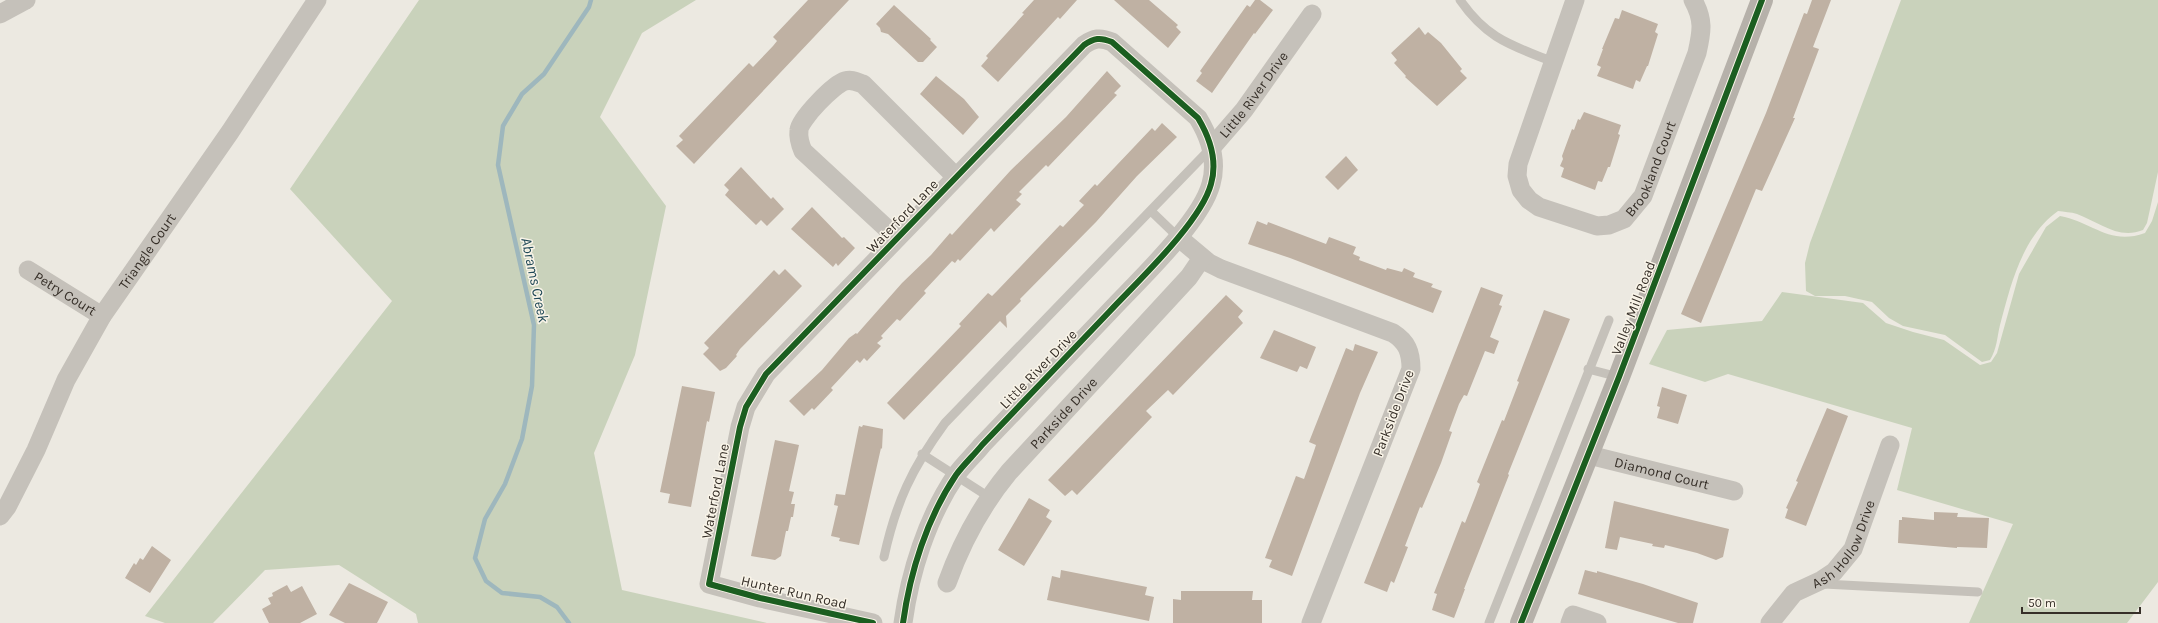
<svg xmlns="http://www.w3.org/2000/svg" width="2158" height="623" viewBox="0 0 2158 623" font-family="Karla,sans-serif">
	<rect width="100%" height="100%" fill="#ece9e1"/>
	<!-- green -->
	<path fill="#c9d2bb" d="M419 0H696L642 33 600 117 666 206 635 355 594 453 622 590 767 623H418L416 614 339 565 265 570 213 623H165L145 616 392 301 290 189Z
		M1901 0H2158V172L2147 223 2143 230C2118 240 2099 222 2077 214 2071 212 2064 212 2058 211 2022 237 2011 284 2000 325 1997 337 1997 349 1990 360L1982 362 1945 335 1903 326 1889 318 1872 302 1845 296H1815L1806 291 1805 263 1810 243Z
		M2158 202V582L2127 623H1969L2013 524 1897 490 1912 428 1728 374 1705 382 1649 364 1667 330 1762 321 1782 292 1863 303 1886 323 1913 332 1944 340 1980 365 1991 362 1997 353 2019 274 2046 227 2060 216C2093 222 2109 246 2145 233L2152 221Z"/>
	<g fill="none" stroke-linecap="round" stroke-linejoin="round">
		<!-- stream -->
		<path stroke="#9eb7bd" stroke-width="4.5" d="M569 623 557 607 540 597 502 593 486 581 475 558 485 519 505 484 522 439 532 386 534 325 498 165 503 126 522 94 544 74 589 7 591 0"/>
	</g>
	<!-- building -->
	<path fill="#bfb1a3" d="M808 0H849L694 164 676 146 683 140 679 136 749 63 753 67 773 46 777 41 773 37Z
		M1034 0H1077L1060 19 1058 17 998 82 981 66 988 58 986 56 1024 14 1022 13Z
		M1114 0H1149L1178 25 1176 27 1181 32 1168 48Z
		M1255 0H1260L1273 10 1255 34 1254 33 1212 93 1196 81 1202 73 1200 71 1247 5 1250 7Z
		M1812 0H1831L1813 47 1819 49 1793 118H1795L1762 191 1756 189 1701 323 1681 314 1766 113 1804 13 1807 14Z
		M894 5 931 39 930 40 937 47 923 62H918L888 34 881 32 880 28 876 24Z
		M1622 10 1658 24 1655 32 1658 34 1648 66H1647L1640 82 1636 80 1633 89 1597 76 1601 67 1597 65 1603 49H1602L1615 18 1619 19Z
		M1419 27 1425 35 1428 32 1441 43 1462 69 1460 71 1467 78 1437 106 1405 77 1406 76 1394 63 1397 60 1391 53Z
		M1107 71 1121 86 1114 93 1117 95 1048 167 1046 165 1019 192 1022 194 1016 200 1021 204 994 232 991 228 960 261 958 259 955 263 952 261 924 291 926 293 900 321 897 319 881 336 883 338 877 343 881 346 867 361 864 358 860 363 857 360 831 388 833 390 814 410 812 408 804 416 789 401 822 370 849 338 856 333 857 334 902 283 931 255 950 233 952 235 1011 170 1066 117Z
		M936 76 964 99 979 117 963 135 920 94Z
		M1584 112 1621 125 1618 134 1620 135 1610 167H1608L1602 182 1598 181 1595 190 1561 177 1564 168 1560 166 1563 159 1562 156 1572 129 1574 130 1578 119 1580 120Z
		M1162 123 1177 137 1137 176 1096 222 1020 299 1021 301 1006 316 1007 328 1000 321 904 420 887 403 961 326 959 324 988 293 992 296 998 290 1060 225 1063 227 1081 208 1084 205 1079 201 1095 184 1097 186 1152 128 1155 131Z
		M1346 156 1358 170 1338 190 1325 177Z
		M741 167 771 199 773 197 784 209 767 226 761 220 756 225 725 195 729 190 724 185Z
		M812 207 842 238 844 237 855 248 838 266 836 263 833 267 791 229Z
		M1257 221 1267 225 1268 222 1326 244 1329 237 1356 247 1353 254 1360 257 1359 260 1386 270 1387 268 1402 272 1404 268 1415 273 1413 277 1433 284 1431 287 1442 291 1433 313 1290 258 1248 244Z
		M785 269 802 286 740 349 736 355 737 356 726 368 720 371 703 354 709 348 704 343 774 270 779 275Z
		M1481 287 1503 295 1499 305 1502 306 1490 337 1499 341 1494 354 1485 351 1467 396 1464 395 1459 404 1449 431 1452 432 1441 463 1422 508 1420 507 1405 546 1408 547 1394 583 1391 581 1387 592 1364 583Z
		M1226 295 1243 311 1238 317 1243 323 1173 395 1168 390 1146 411 1152 417 1077 495 1072 490 1065 496 1048 480Z
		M1544 310 1570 319 1508 474 1509 475 1464 589H1465L1454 618 1432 610 1437 594 1434 593 1462 521 1465 523 1476 495 1480 484 1477 482 1479 477 1502 420 1504 421 1519 382 1517 381Z
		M1274 330 1316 347 1307 369 1300 366 1297 372 1260 358Z
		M1355 344 1378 352 1360 393 1292 576 1269 567 1272 560 1265 558 1296 476 1304 479 1313 454 1316 445 1309 442 1346 348 1353 351Z
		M682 386 715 392 709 422 707 421 691 507 668 503 670 494 660 492Z
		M1662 387 1687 395 1678 424 1657 418 1660 407 1657 406Z
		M1827 408 1848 416 1806 526 1785 518 1788 509 1786 508 1798 482 1796 481Z
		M863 425 883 429 882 449 881 448 859 545 839 541 840 538 831 536 838 506 834 505 836 494 845 495 859 426 862 427Z
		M775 440 799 445 789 491 794 492 791 504H795L793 517H791L788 531H786L781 556 775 560 751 556Z
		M1029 498 1050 510 1046 517 1052 521 1024 566 998 550Z
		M1614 501 1729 529 1723 557 1716 560 1697 553 1665 545 1664 548 1652 546 1653 544 1620 537 1617 550 1605 548Z
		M1934 512 1958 513 1957 517 1989 518 1987 548 1957 547V548L1898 543 1899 520H1902V517L1934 520Z
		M152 546 171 560 150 593 125 578 134 563 136 565 140 558 143 560Z
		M1061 570 1147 587 1145 595 1154 597 1149 621 1047 600 1052 576 1060 578Z
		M1585 570 1597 573V571L1643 584 1698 603 1693 623H1678L1578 594Z
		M349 583 388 602 377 623H345L329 615Z
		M287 585 291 592 302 586 317 614 300 623H269L262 609 271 604 268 598 273 596 272 593Z
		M1181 591H1253L1252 600H1262V623H1173V599L1181 600Z"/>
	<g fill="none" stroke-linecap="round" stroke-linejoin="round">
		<!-- lane -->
		<path stroke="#c5c1ba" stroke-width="9" d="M1460 0C1487 39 1511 45 1553 62
			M1151 211 1178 237
			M1588 369 1619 377
			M922 454 989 497
			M884 557C896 502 912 468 945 423L1211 148
			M1824 584 1978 592
			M1489 623 1609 320"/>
		<!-- street -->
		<g stroke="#c5c1ba" stroke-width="19">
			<path id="s1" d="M1575 0 1518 164 1517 176 1521 190 1529 200 1539 207 1597 226 1609 225 1624 219 1643 196 1697 53C1702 31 1704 20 1693 0"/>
			<path d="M0 14 26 0"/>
			<path id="s2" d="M1212 147 1244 110 1312 14"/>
			<path d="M1178 237 1209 263 1221 269 1393 333C1407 342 1411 352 1411 369L1311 623"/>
			<path d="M897 238 803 151C800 144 798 138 799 130 800 119 834 84 845 81 852 79 857 82 863 84L956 177"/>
			<path id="s3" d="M28 270 102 316"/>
			<path id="s4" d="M1589 455 1734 491"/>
			<path id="s5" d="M0 516 7 507 36 450 66 380 102 316 230 132 317 0"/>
			<path id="s6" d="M947 583C962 541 981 506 1009 472L1189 277 1202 258"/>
			<path d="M873 623 760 598 709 584 740 427 746 407 766 374 1084 45C1094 38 1100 37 1112 42L1198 118C1210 138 1218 160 1211 184 1201 222 1138 281 1110 311 1067 356 1025 400 982 445 974 455 964 464 956 475 927 518 910 572 903 623"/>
			<path d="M1570 623 1573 615 1597 623"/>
			<path id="s7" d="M1770 623 1794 593 1822 580 1834 572 1853 549 1890 445"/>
		</g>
		<!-- secondary -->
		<path stroke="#b6b1aa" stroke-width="22" d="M1521 623 1619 377 1762 0"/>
		<!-- cycleway casing -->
		<g stroke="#f9f4e8" stroke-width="8">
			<path id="cycleway" d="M873 623 760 598 709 584 740 427 746 407 766 374 1084 45C1094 38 1100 37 1112 42L1198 118C1210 138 1218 160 1211 184 1201 222 1138 281 1110 311 1067 356 1025 400 982 445 974 455 964 464 956 475 927 518 910 572 903 623
				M1521 623 1619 377 1762 0"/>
		</g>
		<!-- cycleway -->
		<use href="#cycleway" stroke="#1b5e20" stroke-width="6"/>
	</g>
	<g text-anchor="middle" stroke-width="3" stroke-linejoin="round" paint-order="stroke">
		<!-- street labels -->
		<g font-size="14" fill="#362f28" stroke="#f9f4e8">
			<text dy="5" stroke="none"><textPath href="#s2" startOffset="67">Little River Drive</textPath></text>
			<text dy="5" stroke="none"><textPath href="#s1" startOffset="372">Brookland Court</textPath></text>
			<text transform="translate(902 216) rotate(-46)" y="5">Waterford Lane</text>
			<text dy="5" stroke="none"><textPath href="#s5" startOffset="304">Triangle Court</textPath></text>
			<text dy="5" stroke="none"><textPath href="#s3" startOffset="44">Petry Court</textPath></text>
			<text transform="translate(1633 308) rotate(-69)" y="5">Valley Mill Road</text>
			<text transform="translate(1038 369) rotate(-46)" y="5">Little River Drive</text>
			<text dy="5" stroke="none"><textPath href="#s6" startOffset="208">Parkside Drive</textPath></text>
			<text transform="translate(1393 413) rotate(-69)" y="5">Parkside Drive</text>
			<text dy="5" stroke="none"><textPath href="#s4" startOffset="75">Diamond Court</textPath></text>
			<text transform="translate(715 491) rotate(-79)" y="5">Waterford Lane</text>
			<text dy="5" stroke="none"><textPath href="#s7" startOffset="112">Ash Hollow Drive</textPath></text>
			<text transform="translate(794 592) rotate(13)" y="5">Hunter Run Road</text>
		</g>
		<!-- water labels -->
		<g font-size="15" font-style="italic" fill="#1f4856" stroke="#f9f4e8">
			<text transform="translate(535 280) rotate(78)" y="5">Abrams Creek</text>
		</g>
	</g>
	<!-- scale -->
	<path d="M2022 607v6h118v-6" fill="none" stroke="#362f28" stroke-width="2"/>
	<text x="2028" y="607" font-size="12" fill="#362f28" stroke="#f9f4e8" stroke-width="3" paint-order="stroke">50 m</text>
</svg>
